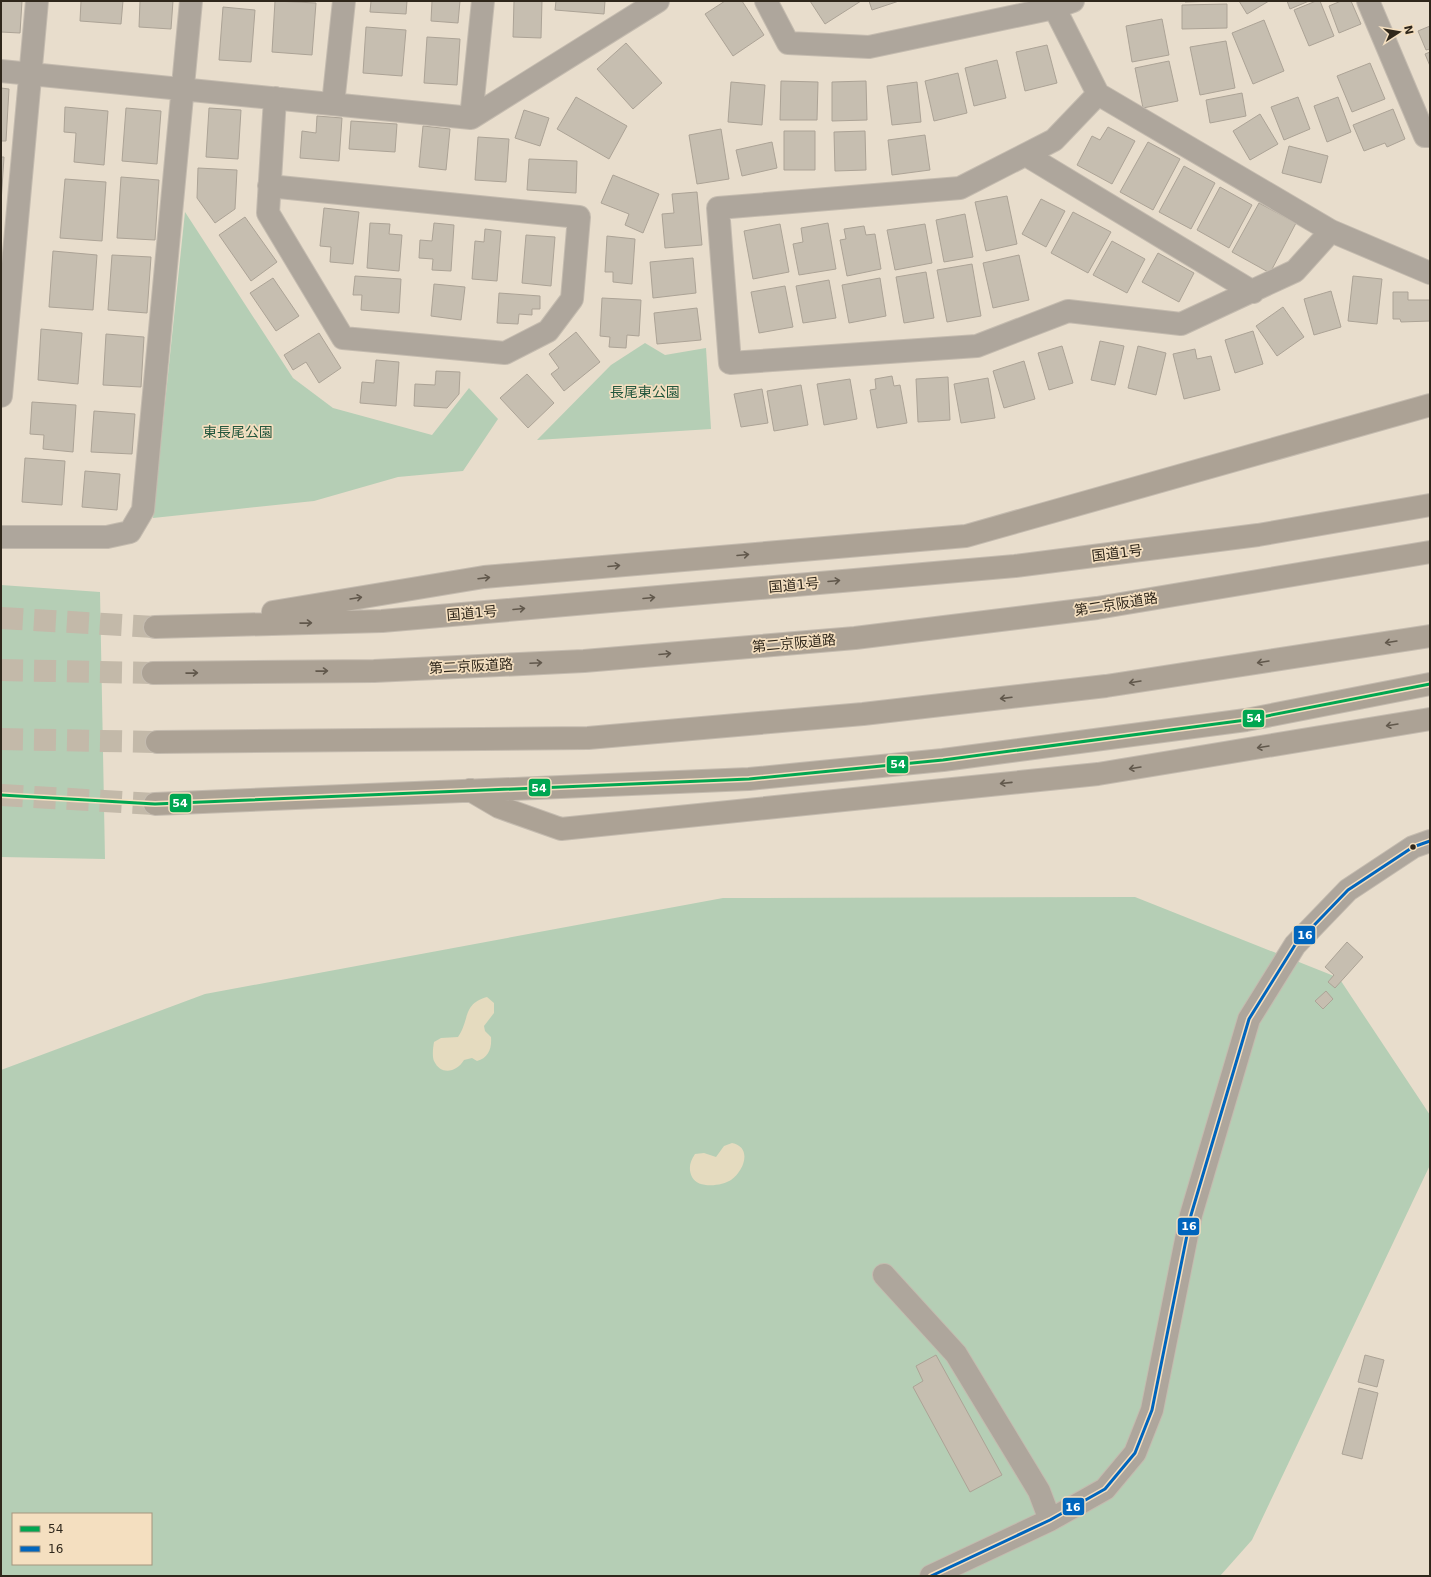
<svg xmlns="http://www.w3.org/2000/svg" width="1431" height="1577" viewBox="0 0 1431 1577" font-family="'DejaVu Sans','Noto Sans JP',sans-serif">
	<rect width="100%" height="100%" fill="#e8ddcc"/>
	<!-- green -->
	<path fill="#b5ceb5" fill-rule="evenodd" d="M185 212 293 378 333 408 432 435 469 388 498 419 463 471 398 477 314 501 153 518Z
		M645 343 665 355 706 348 711 429 537 440 611 365Z
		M1 585 100 592 105 859 1 857Z
		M1135 897 1339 978 1430 1115V1165L1252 1540 1220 1576H1V1070L205 994 723 898ZM13 1514H151V1564H13Z"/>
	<!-- sand -->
	<path fill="#e5dbbf" d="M487 997 494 1003V1013L484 1026 485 1031 491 1037C492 1049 488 1058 477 1061L472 1058 464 1060C457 1072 441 1076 434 1061 432 1056 433 1048 434 1042L441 1038 458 1037C470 1020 462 1004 487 997Z
		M732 1143C752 1147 745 1170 731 1180 722 1186 698 1189 692 1177 688 1169 690 1161 695 1154L704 1153 716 1157 724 1146Z"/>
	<!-- building -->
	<path fill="#c6beb0" stroke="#aca396" d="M1 1H22L20 33 1 32Z
		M81 1H123L121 24 80 21Z
		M140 1H173L171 29 139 27Z
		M275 1 316 3 312 55 272 52Z
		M371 1H407L406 14 370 12Z
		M432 1H460L458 23 431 21Z
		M514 1H542L541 38 513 37Z
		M556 1H605L604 14 555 10Z
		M725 1H742L764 35 733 56 705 14Z
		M810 1H861L825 24Z
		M869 1H899L872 10Z
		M1185 1H1217L1185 2Z
		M1239 1H1269L1247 14Z
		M1287 1H1309L1290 9Z
		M1316 1H1320L1334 36 1309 46 1294 10Z
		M1341 1H1351L1361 24 1339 33 1329 6Z
		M1227 4V28L1182 29V5Z
		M223 7 255 10 251 62 219 60Z
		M1162 19 1169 55 1132 62 1126 26Z
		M1264 20 1284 71 1253 84 1232 33Z
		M1430 26V49L1426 50 1418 31Z
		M366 27 406 30 402 76 363 73Z
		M427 37 460 39 457 85 424 83Z
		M1226 41 1235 88 1200 95 1190 47Z
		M626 43 662 83 633 109 597 69Z
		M1047 45 1057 83 1025 91 1016 52Z
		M1430 52V66L1425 54Z
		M997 60 1006 98 974 106 965 68Z
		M1169 61 1178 101 1143 108 1135 68Z
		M1370 63 1385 99 1352 112 1337 76Z
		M958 73 967 113 934 121 925 81Z
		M781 81 818 82 817 120H780Z
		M866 81 867 120 832 121V82Z
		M731 82 765 85 762 125 728 122Z
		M917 82 921 122 892 125 887 86Z
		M1 88 9 89 6 141H1Z
		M1242 93 1246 116 1210 123 1206 100Z
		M576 97 627 126 609 159 557 129Z
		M1298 97 1310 129 1284 140 1271 107Z
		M1338 97 1351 132 1327 142 1314 106Z
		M65 107 108 111 104 165 74 162 76 133 64 132Z
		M126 108 161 111 157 164 122 161Z
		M209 108 241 110 238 159 206 157Z
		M1393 109 1405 139 1387 147 1385 143 1364 151 1353 125Z
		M524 110 549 118 540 146 515 138Z
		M1260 114 1278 144 1250 160 1233 131Z
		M317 116 342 118 339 161 300 158 302 131 316 133Z
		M351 121 397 124 395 152 349 149Z
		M423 126 450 129 446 170 419 167Z
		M1108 127 1135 141 1112 184 1077 165 1092 136 1100 140Z
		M721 129 729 179 697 184 689 135Z
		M784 131H815V170H784Z
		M865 131 866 170 835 171 834 132Z
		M925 135 930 170 892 175 888 140Z
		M478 137 509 139 506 182 475 180Z
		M772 142 777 168 742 176 736 150Z
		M1148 142 1180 159 1153 210 1120 192Z
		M1289 146 1328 156 1321 183 1282 173Z
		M1 157H4L1 203Z
		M529 159 577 161 576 193 527 190Z
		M1184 166 1215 183 1191 229 1159 212Z
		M198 168 237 170 235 209 215 223 197 198Z
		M613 175 659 194 643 233 625 225 629 214 601 203Z
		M121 177 159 180 155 240 117 238Z
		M65 179 106 182 102 241 60 238Z
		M1220 187 1252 205 1229 248 1197 230Z
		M697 192 702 245 665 248 662 214 674 213 672 194Z
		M1007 196 1017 244 986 251 975 202Z
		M1041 199 1065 211 1046 247 1022 234Z
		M1259 203 1296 223 1270 273 1232 252Z
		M324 208 359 212 353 264 330 262 331 247 320 246Z
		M1073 212 1111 232 1088 273 1051 253Z
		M965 214 973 257 944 262 936 220Z
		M245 217 277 262 251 281 219 235Z
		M370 223 390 224 389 234 402 235 399 271 367 268Z
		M434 223 454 225 451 271 432 270 433 259 419 258 420 240 432 241Z
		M828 223 836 269 799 275 793 244 803 242 801 228Z
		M780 224 789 272 753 279 744 231Z
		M925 224 932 263 895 270 887 230Z
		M864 226 866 235 875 234 881 269 847 276 840 240 846 239 844 229Z
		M485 229 501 231 497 281 472 279 475 241 484 242Z
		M526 235 555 237 551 286 522 283Z
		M607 236 635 239 632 284 613 282V272H605Z
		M1112 241 1145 259 1127 293 1093 275Z
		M53 251 97 255 93 310 49 307Z
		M1158 253 1194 273 1179 302 1142 282Z
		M112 255 151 257 147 313 108 310Z
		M1019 255 1029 300 993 308 983 263Z
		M693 258 696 293 653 298 650 262Z
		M972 264 981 316 947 322 937 270Z
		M926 272 934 318 904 323 896 277Z
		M355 276 401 279 399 313 361 310 362 295H353Z
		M1353 276 1382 279 1377 324 1348 321Z
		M273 278 299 316 276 331 250 293Z
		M880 278 886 316 849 323 842 285Z
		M829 280 836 318 803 323 796 286Z
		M434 284 465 287 461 320 431 316Z
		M785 286 793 327 759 333 751 292Z
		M1331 291 1341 327 1314 335 1304 299Z
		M1393 292H1408V300H1430V321L1401 322 1400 319H1393Z
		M499 293 540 296V309H532V315L519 314 518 324 497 323Z
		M602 298 641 300 639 336 627 335 626 348 609 347 610 337 600 336Z
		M1283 307 1304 337 1277 356 1256 326Z
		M697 308 701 340 657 344 654 313Z
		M41 329 82 333 78 384 38 380Z
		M1253 331 1263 364 1235 373 1225 340Z
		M576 332 600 362 564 391 551 374 559 368 549 354Z
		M319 333 341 368 319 383 306 362 293 370 284 355Z
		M106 334 144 337 141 387 103 385Z
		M1100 341 1124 346 1115 385 1091 380Z
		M1062 346 1073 383 1049 390 1038 353Z
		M1138 346 1166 353 1156 395 1128 388Z
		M1195 349 1197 359 1211 356 1220 390 1184 399 1173 354Z
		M376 360 399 362 396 406 360 403 362 382 374 383Z
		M1024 361 1035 399 1004 408 993 371Z
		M436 371 460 372 459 394 447 408 414 406 415 384 435 385Z
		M527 374 554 403 528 428 500 398Z
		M892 376 894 386 900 385 907 423 877 428 870 390 876 389 875 379Z
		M948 377 950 420 918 422 916 379Z
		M988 378 995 418 961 423 954 384Z
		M850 379 857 419 824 425 817 384Z
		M801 385 808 425 774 431 767 391Z
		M762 389 768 423 741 427 734 394Z
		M32 402 76 405 73 452 43 449 44 435 30 434Z
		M94 411 135 414 132 454 91 452Z
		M25 458 65 461 62 505 22 502Z
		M85 471 120 474 117 510 82 507Z
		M1347 942 1363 957 1335 988 1328 982 1334 975 1325 967Z
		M1326 991 1333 999 1323 1009 1315 1001Z
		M936 1355 1002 1475 970 1492 913 1387 923 1381 916 1366Z
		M1365 1355 1384 1360 1377 1387 1358 1382Z
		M1359 1388 1378 1393 1362 1459 1342 1454Z"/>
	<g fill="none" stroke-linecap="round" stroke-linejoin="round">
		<!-- highway-tunnel -->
		<path stroke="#c3b9a9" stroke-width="22" stroke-dasharray="22 11" stroke-linecap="butt" d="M1 618 155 627
			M1 670 153 673
			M1 739 157 742
			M1 795 155 804"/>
		<!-- minor casing -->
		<g stroke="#c4bbaf" stroke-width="24">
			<path id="minor" d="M766 1 788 43 869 47 1054 8 1073 1
				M1051 1 1098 94 1331 231 1430 273
				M1368 1 1425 136H1430
				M1 71 471 118 658 1
				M1098 94 1054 140 960 188 718 208 730 363 977 346 1068 311 1181 324 1295 271 1331 231
				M333 104 344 1
				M471 118 483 1
				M1026 155 1253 292
				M269 186 579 217 572 299 548 331 505 353 343 338 268 213 275 98
				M1 396 37 1
				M1 537H107L130 532 143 510 191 1
				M884 1275 956 1354 1039 1491 1050 1520
				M931 1576 1050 1520 1105 1489 1135 1453 1152 1410 1191 1215 1249 1019 1295 945 1348 890 1413 847 1430 841"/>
		</g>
		<!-- highway casing -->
		<g stroke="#c4bbaf" stroke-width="24">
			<path id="highway" d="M273 612 484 577 966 536 1430 405
				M155 627 382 621 1015 566 1258 535 1430 505
				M153 673 374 671 584 661 855 638 1097 608 1430 552
				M157 742 588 738 863 714 1106 686 1430 636
				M470 790 499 807 561 829 1098 774 1430 719
				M155 804 749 779 943 760 1246 720 1430 684"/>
		</g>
		<!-- minor -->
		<use href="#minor" stroke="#aea69c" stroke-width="22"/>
		<!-- highway -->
		<use href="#highway" stroke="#aca295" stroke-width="22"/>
		<!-- bus-1 casing -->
		<g stroke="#f4dfc0" stroke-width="6">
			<path id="bus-1" d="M1 795 155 804 749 779 943 760 1246 720 1430 684"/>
		</g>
		<!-- bus-2 casing -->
		<g stroke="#f4dfc0" stroke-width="6">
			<path id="bus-2" d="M931 1576 1050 1520 1105 1489 1135 1453 1152 1410 1191 1215 1249 1019 1295 945 1348 890 1413 847 1430 841"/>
		</g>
		<!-- bus-1 -->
		<use href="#bus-1" stroke="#00a651" stroke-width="3"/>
		<!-- bus-2 -->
		<use href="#bus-2" stroke="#0065bd" stroke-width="3"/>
	</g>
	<!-- one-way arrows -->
	<defs><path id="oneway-shaft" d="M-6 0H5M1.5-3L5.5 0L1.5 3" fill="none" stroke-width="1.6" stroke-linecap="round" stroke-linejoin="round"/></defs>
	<g stroke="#61584c">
		<use href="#oneway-shaft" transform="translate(743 555) rotate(-5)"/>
		<use href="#oneway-shaft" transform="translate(614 566) rotate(-5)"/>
		<use href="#oneway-shaft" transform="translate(484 578) rotate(-7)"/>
		<use href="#oneway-shaft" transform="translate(834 581) rotate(-5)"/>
		<use href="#oneway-shaft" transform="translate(356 598) rotate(-9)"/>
		<use href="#oneway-shaft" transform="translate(649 598) rotate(-5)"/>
		<use href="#oneway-shaft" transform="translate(519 609) rotate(-5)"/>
		<use href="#oneway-shaft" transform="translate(306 623) rotate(-1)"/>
		<use href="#oneway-shaft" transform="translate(1391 642) rotate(171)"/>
		<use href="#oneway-shaft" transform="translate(665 654) rotate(-5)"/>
		<use href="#oneway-shaft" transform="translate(1263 662) rotate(171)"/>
		<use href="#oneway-shaft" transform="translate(536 663) rotate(-3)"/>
		<use href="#oneway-shaft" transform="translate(322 671) rotate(-1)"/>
		<use href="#oneway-shaft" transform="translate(192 673) rotate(-1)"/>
		<use href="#oneway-shaft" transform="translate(1135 682) rotate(171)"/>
		<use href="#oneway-shaft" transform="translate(1006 698) rotate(173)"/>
		<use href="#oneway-shaft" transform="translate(1392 725) rotate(171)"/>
		<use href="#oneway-shaft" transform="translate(1263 747) rotate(171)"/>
		<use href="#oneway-shaft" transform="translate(1135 768) rotate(171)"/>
		<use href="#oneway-shaft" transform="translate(1006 783) rotate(174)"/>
	</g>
	<!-- markers -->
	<circle fill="#2f271b" stroke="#f4dfc0" stroke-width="1.5" cx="1413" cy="847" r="3.5"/>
	<g text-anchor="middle" stroke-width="3.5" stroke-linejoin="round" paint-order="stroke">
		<!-- park labels -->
		<g font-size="14" fill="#22563c" stroke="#f4dfc0">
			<text x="645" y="397">長尾東公園</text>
			<text x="238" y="437">東長尾公園</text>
		</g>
		<!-- street labels -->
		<g font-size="14" fill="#2f271b" stroke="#f4dfc0">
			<text transform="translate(1117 553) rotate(-7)" y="5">国道1号</text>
			<text transform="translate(794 585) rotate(-5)" y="5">国道1号</text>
			<text transform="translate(1116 604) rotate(-9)" y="5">第二京阪道路</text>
			<text transform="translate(472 613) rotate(-5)" y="5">国道1号</text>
			<text transform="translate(794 643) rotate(-5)" y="5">第二京阪道路</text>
			<text transform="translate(471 666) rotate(-3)" y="5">第二京阪道路</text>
		</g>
	</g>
	<g stroke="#f4dfc0" stroke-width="1.5">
		<rect x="1242" y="709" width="23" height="19" rx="4" fill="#00a651"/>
		<rect x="886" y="755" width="23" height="19" rx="4" fill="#00a651"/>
		<rect x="528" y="778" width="23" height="19" rx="4" fill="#00a651"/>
		<rect x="169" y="793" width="23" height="20" rx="4" fill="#00a651"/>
		<rect x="1293" y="925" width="23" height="20" rx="4" fill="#0065bd"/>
		<rect x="1177" y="1217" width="23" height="19" rx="4" fill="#0065bd"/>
		<rect x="1062" y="1497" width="23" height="19" rx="4" fill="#0065bd"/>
	</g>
	<g font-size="11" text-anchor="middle" font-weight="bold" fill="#fff">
		<text x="1254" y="722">54</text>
		<text x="898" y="768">54</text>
		<text x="539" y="792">54</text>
		<text x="180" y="807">54</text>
		<text x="1305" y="939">16</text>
		<text x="1189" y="1230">16</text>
		<text x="1073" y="1511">16</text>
	</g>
	<!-- border -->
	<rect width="1431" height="1577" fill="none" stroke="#2f271b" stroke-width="4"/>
	<!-- legend -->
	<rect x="12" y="1513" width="140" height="52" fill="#f4dfc0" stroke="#a5957e"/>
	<rect x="20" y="1526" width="20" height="6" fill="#00a651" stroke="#a5957e"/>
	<text x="48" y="1533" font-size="12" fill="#2f271b">54</text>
	<rect x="20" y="1546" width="20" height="6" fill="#0065bd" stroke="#a5957e"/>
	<text x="48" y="1553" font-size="12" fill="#2f271b">16</text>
	<!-- north arrow -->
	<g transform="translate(1399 32) rotate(78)" stroke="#f4dfc0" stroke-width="3" paint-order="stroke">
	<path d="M0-3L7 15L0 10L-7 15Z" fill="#2f271b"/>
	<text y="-6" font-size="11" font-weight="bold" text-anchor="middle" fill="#2f271b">N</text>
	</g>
</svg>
